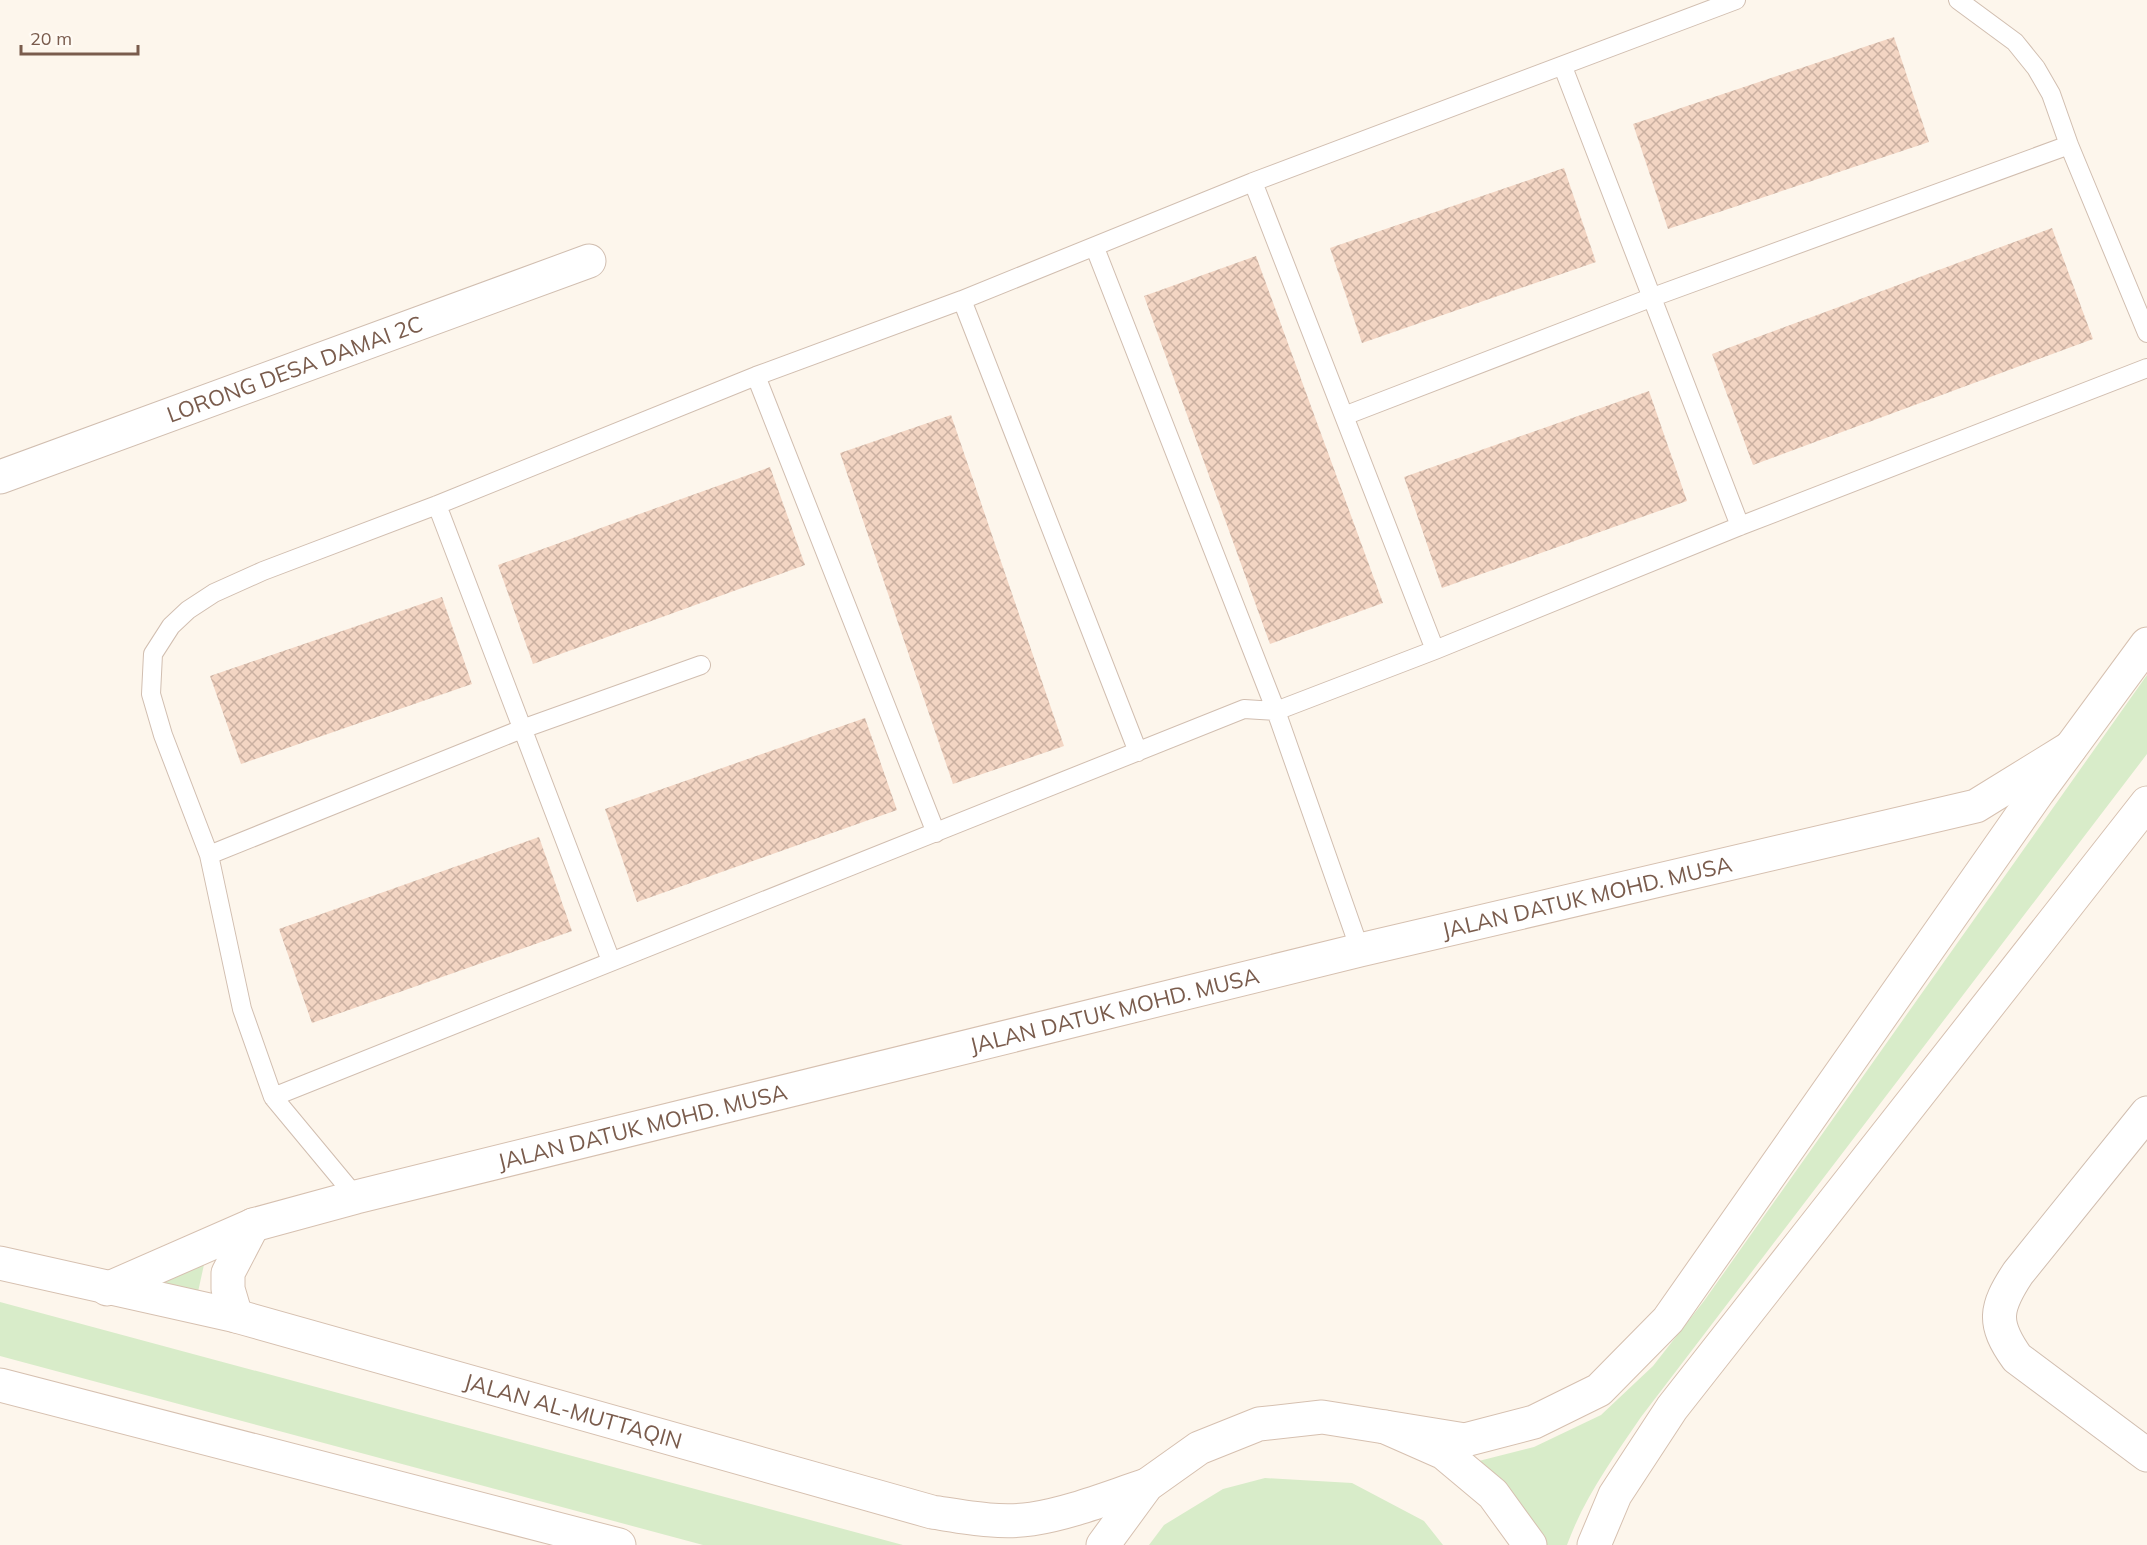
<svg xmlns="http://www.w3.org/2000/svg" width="2147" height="1545" viewBox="0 0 2147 1545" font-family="Mulish,sans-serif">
	<defs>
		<pattern id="building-cross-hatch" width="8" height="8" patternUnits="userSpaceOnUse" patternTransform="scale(1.5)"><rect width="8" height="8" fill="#f3d5c3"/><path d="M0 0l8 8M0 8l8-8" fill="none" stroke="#cab0a1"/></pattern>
	</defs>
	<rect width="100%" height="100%" fill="#fdf6ec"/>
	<!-- green -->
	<path fill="#d8ecc9" d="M2147 675V754L1641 1417C1613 1458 1584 1498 1567 1545H1536L1463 1465 1534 1447 1601 1415 1653 1366 1704 1301Z
		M205 1260 196 1301 130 1289Z
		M0 1302 903 1545H703L0 1356Z
		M1265 1478 1352 1483 1424 1521 1443 1545H1149L1164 1525 1223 1489Z"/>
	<!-- building -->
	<path fill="url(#building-cross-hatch)" d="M1894 37 1929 142 1668 229 1633 124Z
		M1564 168 1596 262 1362 343 1330 248Z
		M2052 228 2093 339 1753 465 1712 354Z
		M1256 256 1383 603 1270 644 1144 296Z
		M1649 391 1687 501 1442 588 1404 477Z
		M951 415 1064 746 953 784 840 453Z
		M770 467 805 565 533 664 498 565Z
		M442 597 472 684 241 764 210 676Z
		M865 718 897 810 637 902 605 809Z
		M539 837 572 931 312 1023 279 929Z"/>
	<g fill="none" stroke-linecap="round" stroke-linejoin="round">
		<!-- lane casing -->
		<g stroke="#d1beb0" stroke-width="20">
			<path id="lane" d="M1736 0 1253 182 962 300 756 376 437 505 263 571 214 593 188 610 171 626 153 654 151 694 163 735 209 855 242 1009 273 1097 1244 709 1276 711 1435 650 1740 526 2147 368
				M1958 0 2015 42 2036 68 2051 94 2069 145 2147 333
				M1563 67 1740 526
				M1253 182 1435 650
				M1095 248 1276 711 1360 950
				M962 300 1138 752
				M756 376 936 833
				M1344 416 1653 297 2069 145
				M437 505 611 961
				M209 855 522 729 701 665
				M273 1097 356 1197"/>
		</g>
		<!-- street casing -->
		<g stroke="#d1beb0" stroke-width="35">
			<g id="street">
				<path id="s1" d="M0 477 589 261"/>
				<path d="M2147 1113 2018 1273C1995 1308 1992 1323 2017 1358L2147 1455"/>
			</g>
		</g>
		<!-- secondary casing -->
		<g stroke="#d6c0b0" stroke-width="35">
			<g id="secondary">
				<path id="s2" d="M0 1263 236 1316 932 1512C965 1517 999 1524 1032 1519 1071 1513 1110 1497 1147 1485"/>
				<path id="s3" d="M107 1289 253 1225 356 1197 1360 950 1976 806 2070 748"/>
				<path d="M236 1316 228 1289V1273L253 1225"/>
				<path d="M0 1385 619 1545"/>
				<path d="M1385 1427 1465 1440 1534 1422 1599 1390 1668 1320 2038 792 2147 644"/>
				<path d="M1103 1545 1147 1485 1199 1448 1259 1424 1322 1417 1385 1427 1444 1453 1493 1494 1530 1545"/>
				<path d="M1594 1545 1615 1495 1672 1408 2147 803"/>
			</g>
		</g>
		<!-- lane -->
		<use href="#lane" stroke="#fff" stroke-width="18"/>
		<!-- street -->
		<use href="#street" stroke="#fff" stroke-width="33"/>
		<!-- secondary -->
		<use href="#secondary" stroke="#fff" stroke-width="33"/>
	</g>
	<g text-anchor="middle" stroke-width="4.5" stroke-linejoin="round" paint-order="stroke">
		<!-- street labels -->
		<g font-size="22" fill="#7a5c4d" stroke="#fffaf3">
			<text dy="8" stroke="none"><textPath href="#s1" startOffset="314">LORONG DESA DAMAI 2C</textPath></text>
			<text dy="8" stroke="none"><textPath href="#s3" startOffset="1533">JALAN DATUK MOHD. MUSA</textPath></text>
			<text dy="8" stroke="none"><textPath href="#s3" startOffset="1047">JALAN DATUK MOHD. MUSA</textPath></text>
			<text dy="8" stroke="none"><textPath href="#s3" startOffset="561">JALAN DATUK MOHD. MUSA</textPath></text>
			<text dy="8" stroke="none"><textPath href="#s2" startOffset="592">JALAN AL-MUTTAQIN</textPath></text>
		</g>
	</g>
	<!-- scale -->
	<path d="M21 45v9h117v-9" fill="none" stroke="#7a5c4d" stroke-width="3"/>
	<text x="30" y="45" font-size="18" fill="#7a5c4d" stroke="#fffaf3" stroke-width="4.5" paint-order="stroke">20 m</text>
</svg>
